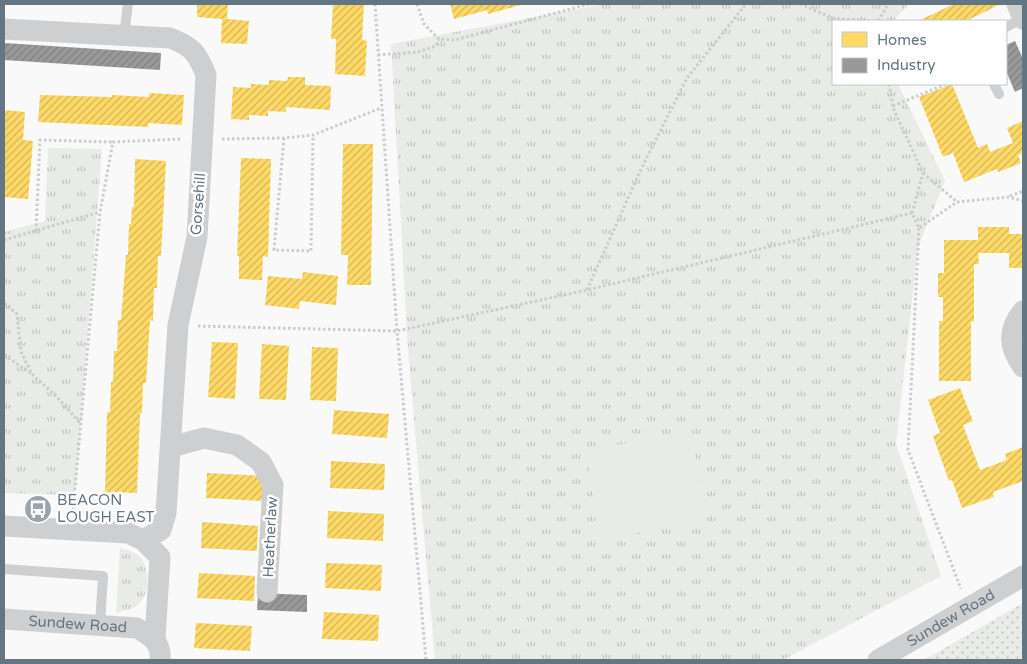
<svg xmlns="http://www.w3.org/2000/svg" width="1027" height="664" viewBox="0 0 1027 664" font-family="'Varela Round',sans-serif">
	<defs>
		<pattern id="grass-tufts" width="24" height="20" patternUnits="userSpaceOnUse" patternTransform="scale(1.25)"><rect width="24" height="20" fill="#e8ebe6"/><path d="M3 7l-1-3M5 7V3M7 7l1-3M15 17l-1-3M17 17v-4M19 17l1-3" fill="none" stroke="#c0c3c0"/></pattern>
		<pattern id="park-dots" width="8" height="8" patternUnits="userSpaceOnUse" patternTransform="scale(1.25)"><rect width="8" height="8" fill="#e8ebe6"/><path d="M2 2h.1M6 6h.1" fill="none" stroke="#c0c3c0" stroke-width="1.8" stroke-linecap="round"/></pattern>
		<pattern id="homes-hatch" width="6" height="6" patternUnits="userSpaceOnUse" patternTransform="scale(1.25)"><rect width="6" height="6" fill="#ffd966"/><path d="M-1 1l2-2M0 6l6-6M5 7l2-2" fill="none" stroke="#d2b559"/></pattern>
		<pattern id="industry-hatch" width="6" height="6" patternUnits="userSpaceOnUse" patternTransform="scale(1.25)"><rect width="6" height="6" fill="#999"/><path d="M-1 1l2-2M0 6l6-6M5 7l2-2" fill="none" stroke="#808182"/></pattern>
	</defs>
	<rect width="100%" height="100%" fill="#f9f9f9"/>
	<!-- grass -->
	<path fill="url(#grass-tufts)" d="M604 4H909L893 21H833V84H898L945 181 918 247 896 444 941 576 783 660H435L408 350 391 44Z
		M48 148 102 149 75 495 4 493V232L45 221Z
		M120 548C126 550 134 552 139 556 151 567 150 599 135 607 130 610 121 611 116 613Z"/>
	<!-- park -->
	<path fill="url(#park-dots)" d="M1023 603V660H924Z"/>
	<!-- garden -->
	<path fill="#e8ebe6" d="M691 431 707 520 602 539 585 451Z"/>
	<!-- homes -->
	<path fill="url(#homes-hatch)" d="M197 4H228L227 19 249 21 247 44 221 43 222 19 197 17Z
		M333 4H364L362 40 367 41 365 76 335 74 336 39H331Z
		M450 4H524L488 14 487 10 454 19Z
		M954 4H1001L966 21H918Z
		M288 77H305V85L331 86 330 110 286 107V112L268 111V116L249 115V120L231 119 233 87 251 88V84L269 85V80L287 81Z
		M952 84 978 148 987 144 990 152 1013 143 1007 128 1023 121V153L1018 155 1021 163 998 172 997 169 964 182 953 153 943 157 919 97Z
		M149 93 184 95 182 125 148 123V127L38 122 40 95 112 97V95L149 97Z
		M4 110 25 112 23 140 33 141 28 199 4 197Z
		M343 144H373L371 285H347L348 255H341Z
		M241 158 271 159 268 257 263 256 262 280 239 279V256H237Z
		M135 159 166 161 161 256H158L157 288H154L153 321 150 320 146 383H143L142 413H140L137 493 105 492 107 412H110L111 382H113L114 351H117L118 320H121L126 255H128L129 224H131L132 207H134Z
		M978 227H1009V234H1023V268H1009V253H978L979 264H974V322L971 321V381H939V321H943V297H938V273H944V240H978Z
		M303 272 338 276 336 305 300 301 299 309 265 305 268 276 302 279Z
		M212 342 238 343 235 399 208 397Z
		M262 344 289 346 286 400 259 399Z
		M312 347 338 348 336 401 310 400Z
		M960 388 973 421 963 425 980 470 1007 460 1005 454 1023 447V481L993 492 994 497 962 508 952 480 949 481 933 436 940 433 928 400Z
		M334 410 389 414 387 438 332 434Z
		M331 461 385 464 384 490 330 488Z
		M207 473 264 476 262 501 206 498Z
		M328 511 384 514 383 541 327 538Z
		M202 522 258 526 257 551 201 548Z
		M326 563 382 565 381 591 325 588Z
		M199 573 255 576 254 601 197 598Z
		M324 612 379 615 378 641 322 639Z
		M196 623 252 626 250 651 194 648Z"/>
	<!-- industry -->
	<path fill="url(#industry-hatch)" d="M1015 41 1023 59V88L1015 92 1006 71V45Z
		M4 43 161 53 160 70 4 60Z
		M258 593 307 595V612L257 610Z"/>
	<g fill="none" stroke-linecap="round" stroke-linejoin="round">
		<!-- path -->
		<path stroke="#cbcccd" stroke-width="3" stroke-dasharray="2.5 2.5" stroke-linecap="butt" d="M375 4 397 331 426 660
			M417 4 424 24 439 39 455 40 589 4
			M800 4 833 18 870 21
			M878 21 888 4
			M378 55 418 52 436 46 439 39
			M889 84 893 108 923 173 912 213
			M893 106 946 84
			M284 138 274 250 311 251 313 135
			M222 139 284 138 313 135 381 108
			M923 173 957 202
			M1010 196 1023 191
			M919 228 908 450 961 589
			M36 231 40 140 113 142
			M4 240 100 212
			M587 290 641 169 687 78 746 4
			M4 303 17 314 21 352 32 374 57 397 81 424
			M198 326 397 331 578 292 912 213 919 228 957 202 1009 197 1023 201
			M4 355 32 374
			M73 510 100 212 113 142 181 139"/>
		<!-- service -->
		<path stroke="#cecfd0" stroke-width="10" d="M1006 27 1023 18
			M124 35 128 4
			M994 84 999 94
			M4 569 103 576 100 625"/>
		<!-- minor -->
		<g stroke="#cecfd0" stroke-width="21">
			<path d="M1017 4 1023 19"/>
			<path d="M4 29 170 38C192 46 198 54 206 75L197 237 178 325 166 513 161 530 143 540"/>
			<path d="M1023 311C1007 330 1008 347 1023 367"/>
			<path d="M171 447 204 438 237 445 261 462 273 485 267 592"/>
			<path d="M4 526 128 533 143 540 160 557 155 639"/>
			<path id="s1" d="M4 619 137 628C151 636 162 643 160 660"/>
			<path id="s2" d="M878 660 1023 576"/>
		</g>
	</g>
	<!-- icons -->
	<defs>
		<g id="bus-disc" transform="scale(1.4375)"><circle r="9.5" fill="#99a4ac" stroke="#fff"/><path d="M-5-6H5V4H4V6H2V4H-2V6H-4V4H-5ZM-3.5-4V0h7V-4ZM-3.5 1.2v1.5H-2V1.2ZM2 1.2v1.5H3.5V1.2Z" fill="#fff"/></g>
	</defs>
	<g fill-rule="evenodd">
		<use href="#bus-disc" x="38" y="509"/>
	</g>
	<g text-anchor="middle" stroke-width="5" stroke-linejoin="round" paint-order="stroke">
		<!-- street labels -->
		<g font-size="15" fill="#657683" stroke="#fff">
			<text transform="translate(198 204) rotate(-86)" y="5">Gorsehill</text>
			<text transform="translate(270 537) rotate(-87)" y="5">Heatherlaw</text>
			<text dy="5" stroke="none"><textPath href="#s2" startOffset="84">Sundew Road</textPath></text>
			<text dy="5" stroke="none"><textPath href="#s1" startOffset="74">Sundew Road</textPath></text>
		</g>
		<!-- poi labels -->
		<g font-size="15" fill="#657683" stroke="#fff" text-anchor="start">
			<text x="57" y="505">BEACON<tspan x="57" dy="17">LOUGH EAST</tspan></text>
		</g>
	</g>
	<!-- border -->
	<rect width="1027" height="664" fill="none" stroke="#657683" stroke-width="10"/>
	<!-- legend -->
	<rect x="832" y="20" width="175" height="65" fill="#ffffff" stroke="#c1c8cd"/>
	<rect x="842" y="32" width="25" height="15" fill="#ffd966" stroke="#c1c8cd"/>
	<text x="877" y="45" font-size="15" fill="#657683">Homes</text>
	<rect x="842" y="58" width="25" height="15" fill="#999999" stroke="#c1c8cd"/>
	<text x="877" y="70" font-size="15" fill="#657683">Industry</text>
</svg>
